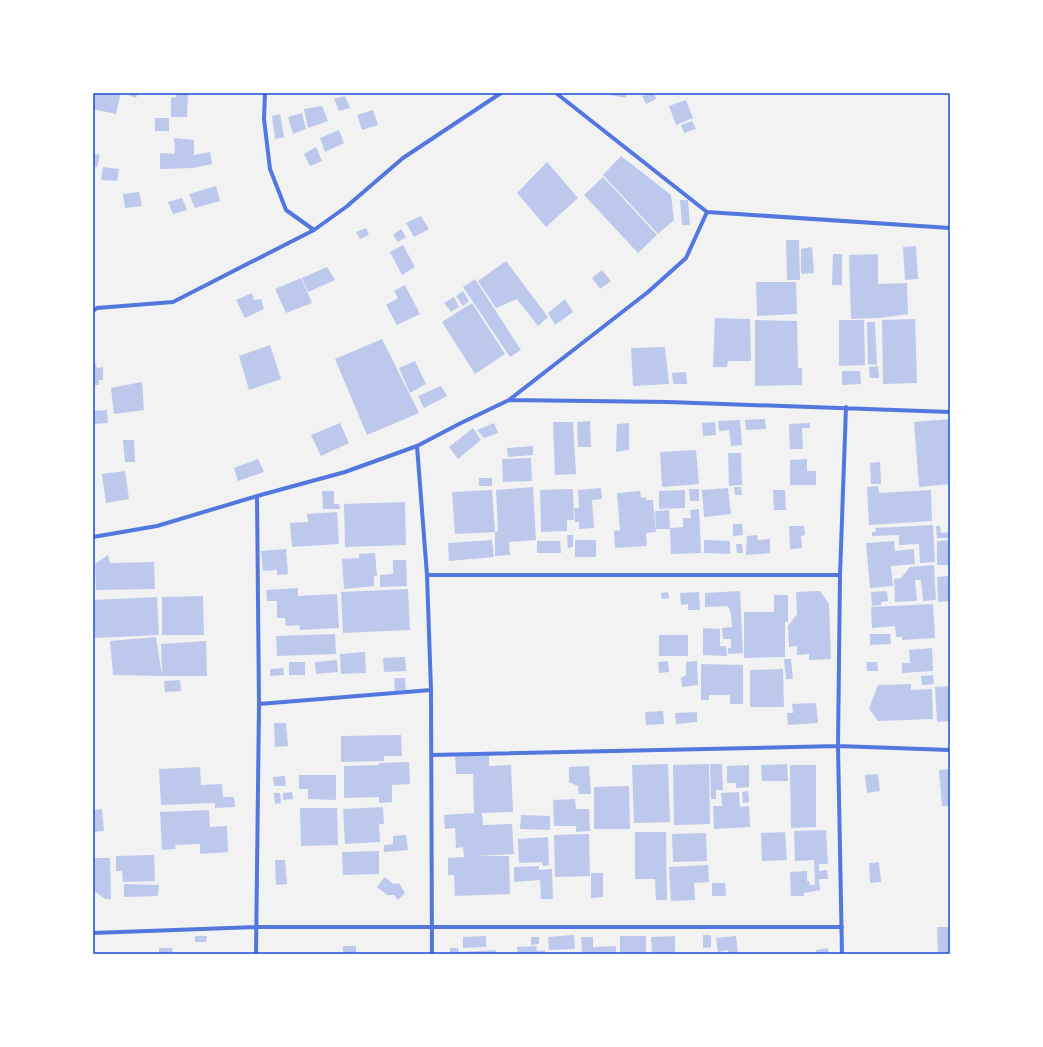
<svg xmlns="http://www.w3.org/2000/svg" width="1043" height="1047" viewBox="0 0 1043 1047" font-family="Inter,sans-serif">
	<rect width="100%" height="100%" fill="#f2f2f2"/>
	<!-- building -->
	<path fill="#bdc9ec" d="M93 93H121L116 114 93 109Z
		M123 93H138L136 98Z
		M177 93H188L187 117H171V98L176 97Z
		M611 93H626V98L610 95Z
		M648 93H654L656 99 646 104 642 96Z
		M345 96 350 108 339 111 334 99Z
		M686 100 693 118 676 125 669 106Z
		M322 106 328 121 308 128 304 109Z
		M373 110 378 125 362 130 357 115Z
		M302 113 306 129 293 134 288 117Z
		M280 114 284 137 275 139 272 116Z
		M155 118H169V131H155Z
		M692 121 696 129 684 133 681 125Z
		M339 130 344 143 325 152 320 138Z
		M174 138 194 140V155L210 152 212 164 193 168 160 169V153L175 154Z
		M316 147 322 161 310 166 304 154Z
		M93 153 100 155 97 167H93Z
		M621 156 671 195 674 220 658 234 603 175Z
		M547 162 578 198 546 227 517 193Z
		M103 167 119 169 117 181 101 180Z
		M603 177 657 235 638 253 584 195Z
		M216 186 220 201 195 208 189 194Z
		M139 192 142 206 125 208 123 194Z
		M182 198 187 210 173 214 168 202Z
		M680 200H688L690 225H682Z
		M421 216 429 229 414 237 406 223Z
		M366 228 369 235 360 239 356 232Z
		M401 229 406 237 398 242 393 235Z
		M786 240H799L800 280H787Z
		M403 245 415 267 402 275 390 252Z
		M916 246 918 279 905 280 903 247Z
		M812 247 814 273 801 274V249Z
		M833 254H842V285H832Z
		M878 254V284L907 283 908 314 879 318 851 319 849 255Z
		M506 261 548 317 538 326 517 299 496 308 478 281Z
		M327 267 335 280 308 292 302 278Z
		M602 270 611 281 600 289 592 278Z
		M301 278 312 303 286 313 275 289Z
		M475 279 521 350 510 357 463 287Z
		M756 282H796L797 314 757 316Z
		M405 285 420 314 397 325 386 305 398 298 394 291Z
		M463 291 469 301 463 306 456 296Z
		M252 293 254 300 261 299 264 309 245 318 236 300Z
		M454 297 459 307 451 312 444 303Z
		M565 299 573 312 555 325 548 313Z
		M472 303 505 354 475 374 442 322Z
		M715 318 750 319 751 361H728L727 367H713Z
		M915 319 917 383 883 384 882 320Z
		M755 320 797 321 798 368H802V385L755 386Z
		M839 320H864L865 365 839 366Z
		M867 322H875L877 365 868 364Z
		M382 339 419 413 367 435 335 359Z
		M270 345 281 379 249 390 239 356Z
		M665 347 669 384 633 386 631 348Z
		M415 361 426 384 410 393 399 368Z
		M93 364H96L97 368 103 367V380H99V385H93Z
		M878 366 879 378H870L869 367Z
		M842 371H860L861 384 842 385Z
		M686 372 687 384H673L672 373Z
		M142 382 144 410 114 414 111 388Z
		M441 386 447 396 424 408 418 396Z
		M107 410 108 423 93 424V411Z
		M765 419 766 429 746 430 745 420Z
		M950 419V484L919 487 914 422Z
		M740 420 742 445 731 446 729 430 719 431 718 421Z
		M590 421 591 447H578L577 422Z
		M553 422H573L576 474 555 475Z
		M715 422 716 435 703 436 702 423Z
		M340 423 349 443 321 456 311 435Z
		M494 423 498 433 484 438 477 430Z
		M629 423V450L616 452 617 424Z
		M810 423V428H802L803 449H790L789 424Z
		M473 428 481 440 458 459 449 447Z
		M123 440H134L135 462H125Z
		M533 446V455L508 457 507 448Z
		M696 450 699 484 662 487 660 452Z
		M728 453H741L742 485 729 486Z
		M531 458 532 481 503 482 502 459Z
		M258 459 264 472 238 481 234 468Z
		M807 459V471H816V485H790V460Z
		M880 462 881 484H871L870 463Z
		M125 471 129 499 106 503 102 474Z
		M479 478H492V486H479Z
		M878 486 879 493 931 490 932 521 869 525 867 487Z
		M533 487 536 540 509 542 510 555 495 556V532L498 531 496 490Z
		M734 487H741L742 495H735Z
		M601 488 602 499 592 500 594 528 579 529V522H575L574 508H579L578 490Z
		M728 488 731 514 704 517 702 490Z
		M573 489 574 520H567V531L541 532 540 490Z
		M689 489H699V501H690Z
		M492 490 495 532 455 534 452 492Z
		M685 490V508L659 509V491Z
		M773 490H785L786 510H774Z
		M322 491H334V504H339L340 509H323Z
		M640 491 641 498 646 497V500H653L656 532 646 533 647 546 615 548 614 531 620 530 617 493Z
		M405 502 406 545 345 547 344 504Z
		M699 509 701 553 671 554 670 528 683 527V518H691L690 510Z
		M669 510 670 529H656L655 511Z
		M337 512 339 544 292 547 290 523 308 522 307 514Z
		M733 524H742L743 535 733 536Z
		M933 525 935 562 920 563 919 544 899 545V535L872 536V532H876L875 528Z
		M789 526H804L805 535 801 536 802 548 790 549Z
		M936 526H940L941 533 950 532V538H937Z
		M567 535H573V547L568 548Z
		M757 535 758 540 770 539V553L746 555 747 536Z
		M492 540 494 557 449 561 448 543Z
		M575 540H596V557H575Z
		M704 540 730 541V554L704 553Z
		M950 540V565H937V541Z
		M537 541H560L561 553H537Z
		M894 541 895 551 914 549 915 564 891 566 893 586 870 588 866 543Z
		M736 544H742L743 553H737Z
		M286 549 288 574 277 575V570L263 571 261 551Z
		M375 553 377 576H374V586L344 589 342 559 359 558V554Z
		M108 555 110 563 154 562 155 589 96 590 95 564Z
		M393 560H406L407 586 380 587V575L393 574Z
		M934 565 936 600 923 601 921 580H915L917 601 895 602 894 579 901 578 910 567Z
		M948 576 950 601 938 602 937 577Z
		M298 588V596L337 594 339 628 300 630 299 625 286 626 285 618H277V601H267L266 590Z
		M408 589 410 630 343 633 341 592Z
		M740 591 743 653 728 654V648H731V639H723L722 628 732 627 731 614 728 606 705 607V593Z
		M820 591 829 604 831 659 809 660V654L797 655V646L789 647 788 626 797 614 796 592Z
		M887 591 888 601 881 602V605L872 606 871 592Z
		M668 592 669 598 662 599 661 593Z
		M699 592 700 610H688V604L681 605 680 593Z
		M774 595H788V622H785V657L744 658V612H774Z
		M203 596 204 635H162V597Z
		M157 597 159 635 95 638 93 600Z
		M933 604 935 638 902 640V637H896L895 626 872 628 871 607Z
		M703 628 720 629V646H726L727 656 703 655Z
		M335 634 336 654 277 656 276 636Z
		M870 634H890L891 644 870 645Z
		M659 635H688V656H659Z
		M156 637 162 676 161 644 206 641 207 676H162L113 675 110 641Z
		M932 648 933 671 902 673V663H910L909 650Z
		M365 652 366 673 341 674 340 654Z
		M405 657 406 671 384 672 383 658Z
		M784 659H791L793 679H786Z
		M337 660 338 672 316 674 315 662Z
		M668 661 669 672 659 673 658 662Z
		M697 661 698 685 682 687 681 678 686 675V662Z
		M289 662H305V675H289Z
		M866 662H877L878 671H867Z
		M701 664 743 665V704H730V695H709V700H701Z
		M283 668 284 675 270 676V669Z
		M783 669 784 707H750V670Z
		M933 675 934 684 922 685 921 676Z
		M394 678H405L406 690 395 691Z
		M180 680 181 691 165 692 164 681Z
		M911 684V690L932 689 933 719 878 721 869 709 878 685Z
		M950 686V721L937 722 935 687Z
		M816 703 818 723 788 725 787 713H793L792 704Z
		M663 711 664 724 646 725 645 712Z
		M697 712V722L676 724 675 713Z
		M274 723H286L288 746 275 747Z
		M401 735 402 756H384V761L341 762V736Z
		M455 753H489V766L511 765 513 812 482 813 483 825 512 824 514 854 477 856H509L510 894 455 896 454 875H448V858L464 857 463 847 456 848 455 828 445 829 444 815 474 813 473 774H456Z
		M409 762 410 784 392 785V802L379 803V797L344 798V766L379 765V763Z
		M668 764 670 822 634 823 632 765Z
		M709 764 710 824 674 825 673 765Z
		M710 764H722L723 790H716V799H711Z
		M787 764 788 781H762L761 765Z
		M749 765V787L736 788V783H727V766Z
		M790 765H816V827L791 828Z
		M589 766 591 794H579L578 786 569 782V767Z
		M200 767 201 785 222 784 223 797H234L235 807 215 808V803L161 805 159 769Z
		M950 769V806H942L939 770Z
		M878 774 880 791 867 793 865 775Z
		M299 775H336V800L308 799V789H299Z
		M285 776 286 786H274L273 777Z
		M629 786 630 829H594V787Z
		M748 791 749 802 743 803 742 792Z
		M292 792 293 799 283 800V793Z
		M739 792 740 807 749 806 750 827 714 829 713 806H722L721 793Z
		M274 793H280L281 803 275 804Z
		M575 799 576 809H589L590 831 576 832V826H554L553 800Z
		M383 807 384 824H379L380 842 345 844 343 809Z
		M300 808H337L338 845 301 846Z
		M102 809 104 831 94 832 93 810Z
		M209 810 210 827 227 826 228 852 200 854V844L175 845 176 849 162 850 160 812Z
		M521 815 550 816V830L520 829Z
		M826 830 828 864H819V871L827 870 828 879H819L820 890 804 893V896H791L790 872 807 871V881H809L810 885H815L814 860 795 861 794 831Z
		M635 832H666L667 900H656L655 879H635Z
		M785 832 787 860 762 861 761 833Z
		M706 833 707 861 673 862 672 834Z
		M589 834 590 876 555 877 554 835Z
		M406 835 408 850 384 852V845L393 844V836Z
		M548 837 549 865 543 866 542 862 519 863 518 839Z
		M379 851V874L343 875 342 852Z
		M154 855 155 881 123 882 122 871H116V856Z
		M93 858H110L111 899H105L93 890Z
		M275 860H285L287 884 276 885Z
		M879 862 881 882 870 883 869 863Z
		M708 865 709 882 694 883 695 900 671 901 669 867Z
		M539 866V870L552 869 553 899H541L540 880 514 882V867Z
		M591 873H603V897L591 898Z
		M385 877 393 884 399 883 405 893 398 900 394 895H387L377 887Z
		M712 883H725L726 896H712Z
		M124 884 159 885 158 896 124 897Z
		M937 927H950V954H938Z
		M574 935 575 949 549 950 548 937Z
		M703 935H711V947L703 948Z
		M195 936H207L206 942H195Z
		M486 936V947L463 948V937Z
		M620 936H646V954H620Z
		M675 936V954H652L651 937Z
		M736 936 738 954H728V950L718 952 716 938Z
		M531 937H539V944L531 945Z
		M581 937H593V947L616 946V954H582Z
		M343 946H356V954H343Z
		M536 946 537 951 545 950V954H518L517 947Z
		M159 948H172L173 954H159Z
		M450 948H458L459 952 496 950V954H450Z
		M828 948 829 954H816V950Z"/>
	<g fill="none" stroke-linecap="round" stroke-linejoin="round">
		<!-- minor -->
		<path stroke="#5277de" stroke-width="4" d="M265 93 264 119 270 169 286 210 314 230
			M556 93 707 212 950 228
			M93 311 97 308 173 302 314 230 346 207 403 158 501 93
			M509 400 668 402 950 412
			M417 446 427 575 431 690 432 954
			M93 537 157 526 257 496 345 472 417 446 461 423 509 400 648 292 686 258 707 212
			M427 575H840
			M259 704 431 690
			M431 755 838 746 950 750
			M93 933 256 927H842
			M256 954 259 704 257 496
			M842 954 838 746 840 575 846 407"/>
	</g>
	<!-- border -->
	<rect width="1043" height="1047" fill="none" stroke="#ffffff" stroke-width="188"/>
	<rect x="94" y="94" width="855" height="859" fill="none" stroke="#1d4ed8" stroke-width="1.5"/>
</svg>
